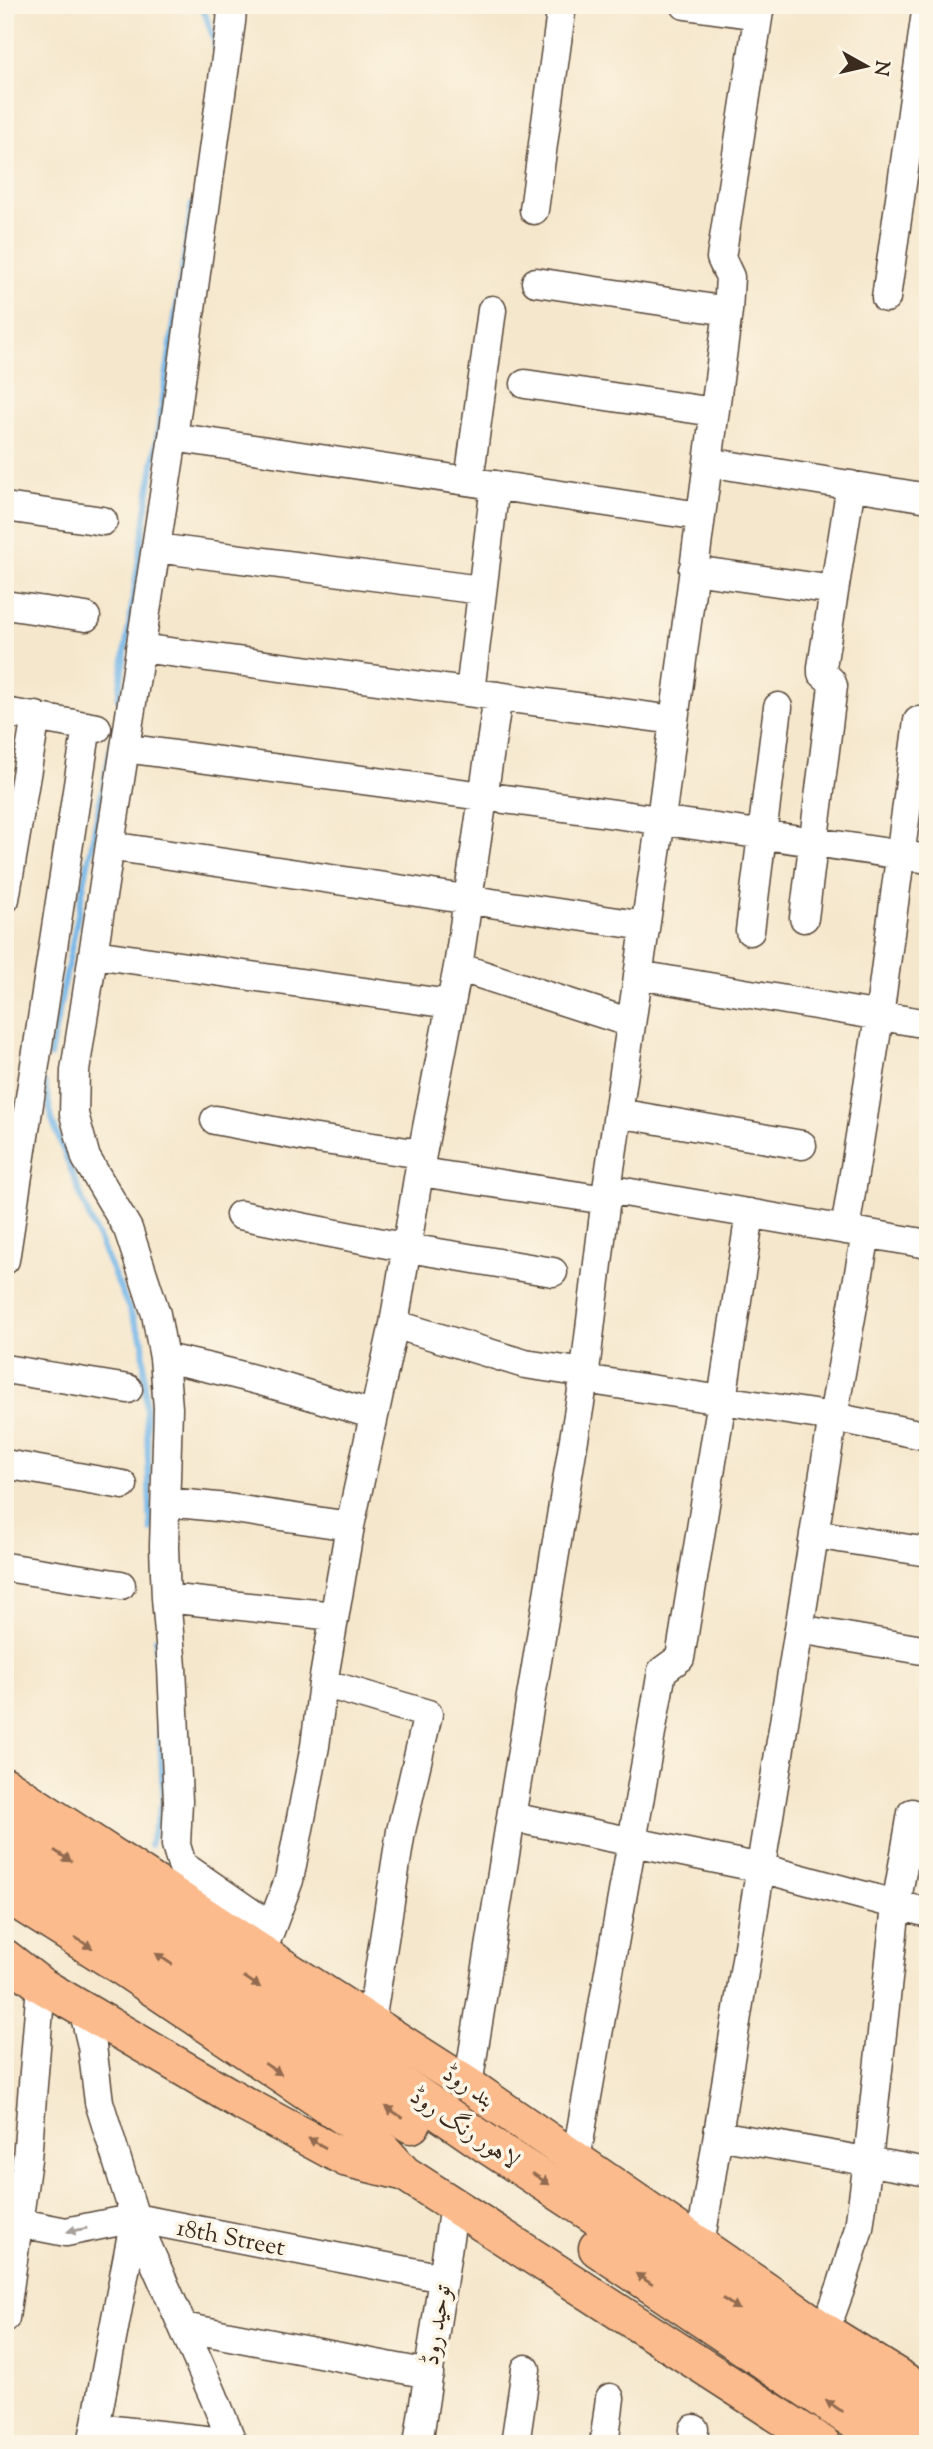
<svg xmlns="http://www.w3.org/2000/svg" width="933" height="2449" viewBox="0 0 933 2449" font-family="'Sorts Mill Goudy',Amiri,serif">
	<rect width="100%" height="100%" fill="#fcf5e5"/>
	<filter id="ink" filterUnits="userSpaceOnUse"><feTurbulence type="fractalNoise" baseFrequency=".0143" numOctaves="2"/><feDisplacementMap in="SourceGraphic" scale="14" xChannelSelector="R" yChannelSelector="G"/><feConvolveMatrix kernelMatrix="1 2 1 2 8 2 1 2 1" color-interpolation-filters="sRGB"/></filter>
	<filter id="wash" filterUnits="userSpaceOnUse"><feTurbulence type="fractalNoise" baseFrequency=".00686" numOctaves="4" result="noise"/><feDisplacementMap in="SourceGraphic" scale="28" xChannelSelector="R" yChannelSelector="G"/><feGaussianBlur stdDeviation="1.57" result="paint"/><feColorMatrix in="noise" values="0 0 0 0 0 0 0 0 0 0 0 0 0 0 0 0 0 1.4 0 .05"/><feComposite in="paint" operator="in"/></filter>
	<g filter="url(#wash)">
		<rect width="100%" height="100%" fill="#f5e7cc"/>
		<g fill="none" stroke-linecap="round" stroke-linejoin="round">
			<!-- stream -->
			<path stroke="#74b7e9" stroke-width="6" d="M202 5 215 43V48
				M118 699 192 204
				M50 1056 113 737
				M45 1084 53 1123 89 1217 143 1341 151 1530
				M150 1845 163 1800 156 1639"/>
		</g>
	</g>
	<g filter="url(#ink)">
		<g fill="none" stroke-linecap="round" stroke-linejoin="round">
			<!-- minor casing -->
			<g stroke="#574638" stroke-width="31">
				<path id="minor" d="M685 5 758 15
					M534 210 562 5
					M536 282 728 311
					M886 298 927 5
					M525 384 714 412
					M173 437 231 22 232 10 227 5
					M708 462 928 498
					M469 481 492 310
					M5 507 103 521
					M156 548 481 590
					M693 570 834 590
					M5 605 86 617
					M140 648 674 720
					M470 692 495 485
					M5 712 97 728
					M125 748C393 785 661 818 928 859
					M110 846 645 926
					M5 899 36 716
					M804 918 833 686 831 681 822 673V667L851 485
					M750 931 778 707
					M94 954 450 1004
					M458 967 631 1023
					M638 975 928 1024
					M618 1113 802 1145
					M215 1120 310 1138 422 1154
					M420 1172 606 1200
					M607 1189 928 1244
					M240 1215 408 1248 553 1272
					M845 1230 879 1017 918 721
					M5 1260 87 726
					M394 1324 525 1364 585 1373
					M164 1358C236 1372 304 1393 374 1415
					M5 1369 128 1389
					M584 1379 833 1417 928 1436
					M5 1464 123 1485
					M167 1502 227 1508 350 1526
					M814 1534 928 1552
					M5 1567 121 1585
					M166 1598 334 1616
					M799 1629 928 1651
					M323 1683 428 1714 401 1831 371 2022
					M511 1817 761 1868 928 1913
					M270 1926 182 1865 176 1845 178 1801 172 1667 166 1598 164 1547 168 1408 164 1358 156 1314 128 1229 86 1158 74 1114 75 1071 173 437 700 516
					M265 1944 289 1880 315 1746 323 1683 350 1526 394 1324 422 1154 458 967 498 696
					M83 2008 92 2046 99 2102 135 2218 213 2395 233 2444
					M468 2085 511 1817 584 1379 607 1189 661 819 728 311 730 277 721 258 760 5
					M718 2135 928 2172
					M576 2159 662 1671 680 1658 722 1400 750 1213
					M5 2220 66 2232 135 2218 443 2278
					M700 2246 833 1417 866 1234
					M5 2318 27 2159 41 1985
					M183 2327 429 2374
					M825 2331 842 2284 859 2228 868 2161 896 1906 912 1813
					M95 2428 233 2443
					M92 2444 135 2218
					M418 2444 454 2205
					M515 2444 526 2369
					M604 2444 610 2398
					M693 2444 694 2429"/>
			</g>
			<!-- major casing -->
			<g stroke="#574638" stroke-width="38">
				<path id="major" d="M5 1785 262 1953 468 2085 825 2331 928 2395
					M5 1894 124 1969 369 2134 404 2173 823 2444
					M5 1957 41 1985 244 2104 346 2159 404 2173"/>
			</g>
			<!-- highway casing -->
			<g stroke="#574638" stroke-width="41">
				<path id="highway" d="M5 1819 164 1922 487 2144 928 2433
					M5 1853 411 2124
					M598 2248 890 2444"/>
			</g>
			<!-- minor -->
			<use href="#minor" stroke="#fff" stroke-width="28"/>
			<!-- major -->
			<use href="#major" stroke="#fbbb8c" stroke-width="35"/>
			<!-- highway -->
			<use href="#highway" stroke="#fbbb8c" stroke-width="38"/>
		</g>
		<!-- one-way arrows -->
		<defs><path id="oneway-solid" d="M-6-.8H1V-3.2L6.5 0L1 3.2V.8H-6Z" transform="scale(1.75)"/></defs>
		<g fill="#916b50">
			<use href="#oneway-solid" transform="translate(63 1856) rotate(33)"/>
			<use href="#oneway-solid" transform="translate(84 1943) rotate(32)"/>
			<use href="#oneway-solid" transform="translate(164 1959) rotate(-146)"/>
			<use href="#oneway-solid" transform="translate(252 1982) rotate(34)"/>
			<use href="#oneway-solid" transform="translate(273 2069) rotate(34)"/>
			<use href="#oneway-solid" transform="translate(394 2112) rotate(-146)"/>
			<use href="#oneway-solid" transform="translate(317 2143) rotate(-152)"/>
			<use href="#oneway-solid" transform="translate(541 2179) rotate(33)"/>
			<use href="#oneway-solid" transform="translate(644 2279) rotate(-146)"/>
			<use href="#oneway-solid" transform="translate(731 2304) rotate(33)"/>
			<use href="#oneway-solid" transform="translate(834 2406) rotate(-146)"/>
		</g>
		<use fill="#a79f9a" href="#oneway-solid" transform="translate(77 2230) rotate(170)"/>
	</g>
	<g text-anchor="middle" stroke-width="7" stroke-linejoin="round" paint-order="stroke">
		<!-- street labels -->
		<g font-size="24" fill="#3b2a1e" stroke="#fcf5e5">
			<text transform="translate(469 2086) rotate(34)" y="8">بند روڈ</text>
			<text transform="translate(465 2128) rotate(34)" y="8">لاہور رنگ روڈ</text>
			<text transform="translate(231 2237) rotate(11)" y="8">18th Street</text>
			<text transform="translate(436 2325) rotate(-81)" y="8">توحید روڈ</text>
		</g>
	</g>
	<!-- margin -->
	<rect width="933" height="2449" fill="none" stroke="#fcf5e5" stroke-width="28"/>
	<!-- north arrow -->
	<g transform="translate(866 66) rotate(98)" stroke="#fcf5e5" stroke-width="5" paint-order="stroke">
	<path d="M0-5L12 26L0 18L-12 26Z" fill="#3b2a1e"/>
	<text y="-10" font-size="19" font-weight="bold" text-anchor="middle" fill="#3b2a1e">N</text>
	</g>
</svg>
